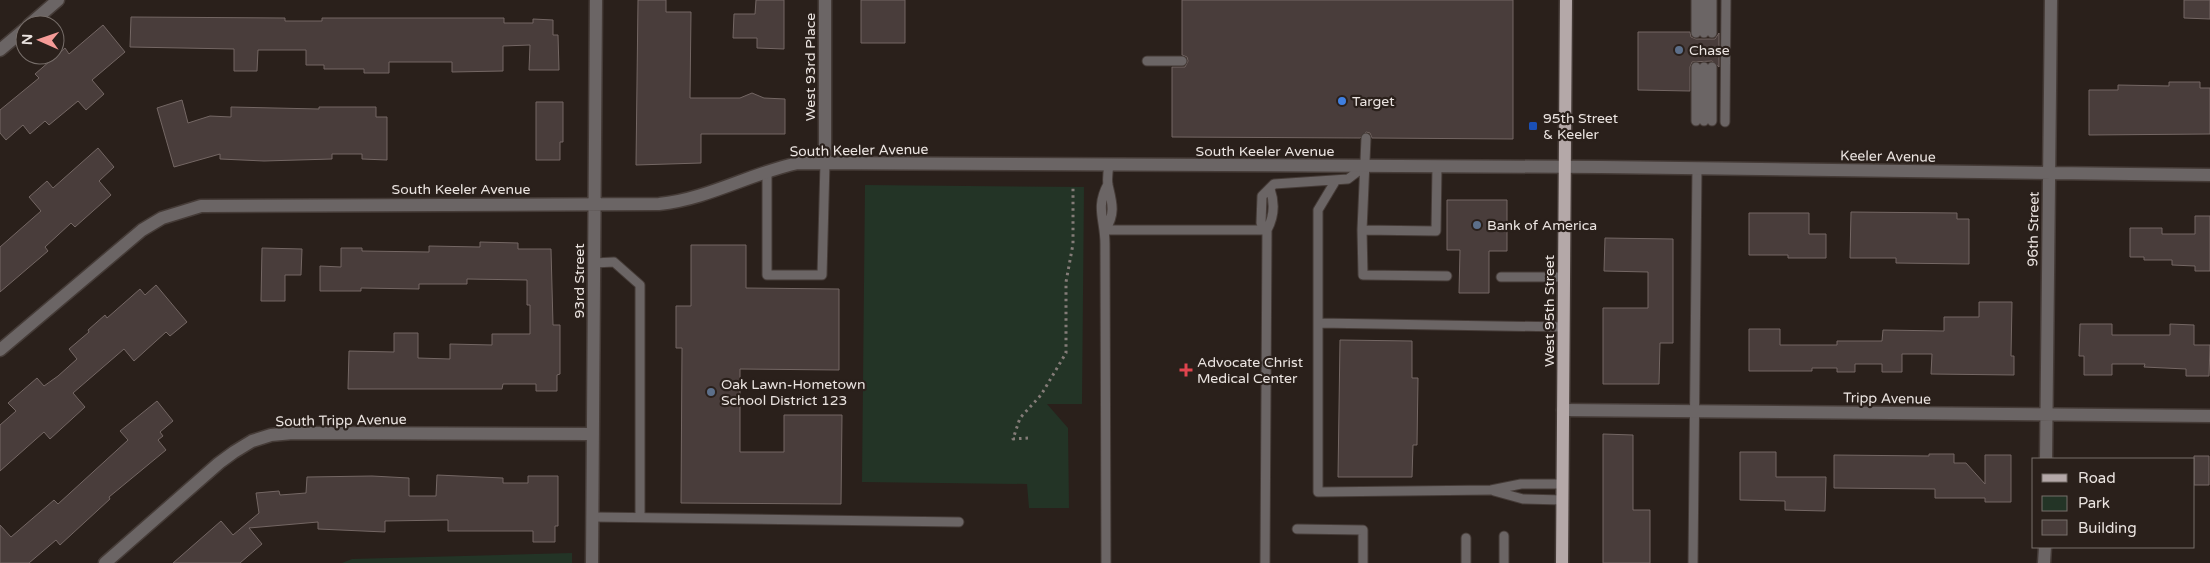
<svg xmlns="http://www.w3.org/2000/svg" width="2210" height="563" viewBox="0 0 2210 563" font-family="'Varela Round',sans-serif">
	<rect width="100%" height="100%" fill="#2a201b"/>
	<!-- green -->
	<path fill="#233426" d="M865 185 1084 187 1082 404H1047L1068 428 1069 508H1029L1027 484 862 482Z
		M572 553V563H342L352 559Z"/>
	<!-- building -->
	<path fill="#493d3b" stroke="#746764" d="M638 0H666V12H691L690 98H740L752 93 764 98 785 99V134H701V163L636 165Z
		M756 0H784V49L757 48V38H733L734 14H755Z
		M861 0H905V43H861Z
		M1182 0H1513V139L1372 138 1370 133 1366 132 1360 138 1172 137V67H1185L1188 61 1187 57 1182 55Z
		M2184 0H2210V19L2184 18Z
		M131 17 285 18V21H322V18H504V23H533V19L553 20V35H558L559 70H529L530 45 503 46V71L452 72V62H389V73H364V69H324V65H306V50H258L257 71H234V49L130 47Z
		M103 25 125 52 92 80 104 94 86 110 78 101 49 125 45 121 30 134 23 125 6 140 0 133V110L39 78 35 74 65 48 69 54Z
		M1638 32H1690L1691 37 1696 39H1715L1719 33V67L1712 61 1692 62 1690 67V91L1638 90Z
		M2169 82H2200V88H2210V134L2089 135V90H2118V85L2169 86Z
		M182 100 188 123 210 116 231 117V107L319 109V107H376V117H387V160L362 159V154H332V159L264 161 220 159V154L174 167 157 108Z
		M536 102H563V142H560V160H536Z
		M98 148 114 167 99 181 111 195 75 227 71 223 45 247 48 251 0 292V247L41 211 29 197 47 181 53 188Z
		M1447 200H1507V251H1489V293H1459L1460 250H1447Z
		M1851 212 1957 213V219H1969V264L1896 263V258H1850Z
		M1749 213H1809V234H1826V258H1788V255H1749Z
		M2195 216H2210V271H2195V266L2172 265V260H2144V257H2130V228H2162V234H2195Z
		M1605 238 1673 239V343H1660L1659 384H1603V308H1648V272L1604 271Z
		M480 242 518 243V249H551L553 325H560V374L557 375V391H536V384H503L502 389H348L349 351 394 352V333H418V358L450 359V344L492 345V334H530V305H527V280L467 279V284H419V289L361 288V291H320V266L341 267V248H362V251L429 252V246L480 247Z
		M691 245H746V288L839 289V370L740 369V452H784V415H842L841 504 681 503 682 348H676V306H691Z
		M262 248 302 249 301 275H285V301H261Z
		M156 285 187 322 170 336 166 332 134 361 124 349 73 393 85 407 50 439 44 432 0 471V425L16 411 8 403 37 378 44 386 58 376 77 359 69 349 89 332 88 330 105 315 107 318 140 289 145 295Z
		M1979 302H2012L2011 356H2014V375L1931 374 1932 354H1902V372H1882V364H1855V372H1837V368H1812V371H1749V329H1780V345H1837V341H1882L1883 330 1944 331V317H1979Z
		M2080 324H2112V335H2170V324L2194 325V345H2210L2209 376H2186V369L2144 367 2145 364H2112V375H2084V356H2079Z
		M1340 340 1412 341V378H1418L1417 445H1413L1412 477H1338Z
		M157 401 173 421 160 432 163 436 158 440 166 450 109 497 110 499 60 545 56 540 29 563H0V525L11 537 54 500 58 504 128 440 120 431Z
		M1603 434 1633 435V510H1650V563H1603Z
		M1740 452H1776V477H1826L1825 511 1785 510V501L1740 500Z
		M1929 454H1954V463H1966L1985 484V455H2011V502H1985V498H1935V489L1834 488V455L1929 456Z
		M2194 456H2209V485H2194Z
		M437 475 503 478V483H528V476H558V526H555V542H533V531H448V520L385 521V532L318 529V522L249 528 262 544 240 563H173L221 521 233 535 259 513 256 493 279 491 280 495 306 493 307 477 372 476 409 478V496H436Z"/>
	<g fill="none" stroke-linecap="round" stroke-linejoin="round">
		<!-- service casing -->
		<g stroke="#453b37" stroke-width="11">
			<path id="service" d="M1712 0V33
				M1696 33V0
				M1704 33V0
				M1147 61H1182
				M1712 67V121
				M1696 121V67
				M1704 121V67
				M1725 122 1726 0
				M1437 167 1436 231 1362 230 1363 275 1447 276
				M767 171V275H822L825 163
				M1336 180 1318 210V492L1491 490 1521 484H1562
				M1105 230H1267
				M1105 230C1116 214 1112 202 1108 185 1107 179 1108 171 1109 165
				M1267 230 1261 223 1262 196 1274 184 1348 179 1365 166
				M1362 230 1366 138
				M594 263 614 262 640 285V517
				M1501 277H1564
				M1319 323 1564 327
				M1494 491 1523 499 1562 500
				M592 517 959 522
				M1297 529 1363 530V563
				M1504 536V563
				M1106 563 1105 244C1105 219 1095 208 1108 184
				M1265 563 1267 230C1274 217 1275 203 1270 189
				M1466 563V538
				M1693 563 1697 168"/>
		</g>
		<!-- minor casing -->
		<g stroke="#453b37" stroke-width="15">
			<path id="minor" d="M29 25 58 0
				M0 50 25 29
				M825 163V0
				M0 350 142 230 162 218 201 206 659 204C708 199 751 173 798 163L1601 167 2210 175
				M1563 410 2210 416
				M2046 459 2051 0
				M105 563 219 463 234 452 252 441 271 435 293 433 593 434
				M592 563 596 0
				M2044 563 2045 547"/>
		</g>
		<!-- primary casing -->
		<g stroke="#453b37" stroke-width="15">
			<path id="primary" d="M1562 563 1566 0"/>
		</g>
		<!-- path -->
		<path stroke="#847c78" stroke-width="3" stroke-dasharray="2.5 4" stroke-linecap="butt" d="M1028 438 1013 439 1020 418 1041 395 1066 353V282L1073 244V188"/>
		<!-- service -->
		<use href="#service" stroke="#6b6565" stroke-width="9"/>
		<!-- minor -->
		<use href="#minor" stroke="#6b6565" stroke-width="12"/>
		<!-- primary -->
		<use href="#primary" stroke="#b4a8a8" stroke-width="12"/>
	</g>
	<!-- markers -->
	<g fill="#5c6f8a" stroke="#2a201b" stroke-width="2">
		<circle cx="1679" cy="50" r="5"/>
		<circle cx="1477" cy="225" r="5"/>
		<circle cx="711" cy="392" r="5"/>
	</g>
	<circle fill="#3f7fe0" stroke="#2a201b" stroke-width="2" cx="1342" cy="101" r="5"/>
	<rect fill="#1a4fb4" stroke="#2a201b" stroke-width="2" x="1528" y="121" width="10" height="10" rx="2.5"/>
	<path fill="#e0444e" stroke="#2a201b" stroke-width="2" d="M1183.5 362.5h5v5h5v5h-5v5h-5v-5h-5v-5h5z"/>
	<g text-anchor="middle" stroke-width="4.5" stroke-linejoin="round" paint-order="stroke">
		<!-- poi labels -->
		<g font-size="14" fill="#ebe4e1" stroke="#2a201b" text-anchor="start">
			<text x="1689" y="55">Chase</text>
			<text x="1352" y="106">Target</text>
			<text x="1543" y="123">95th Street<tspan x="1543" dy="16">&amp; Keeler</tspan></text>
			<text x="1487" y="230">Bank of America</text>
			<text x="1197" y="367">Advocate Christ<tspan x="1197" dy="16">Medical Center</tspan></text>
			<text x="721" y="389">Oak Lawn-Hometown<tspan x="721" dy="16">School District 123</tspan></text>
		</g>
		<!-- street labels -->
		<g font-size="14" fill="#ebe4e1" stroke="#2a201b">
			<text transform="translate(810 67) rotate(-90)" y="5">West 93rd Place</text>
			<text transform="translate(859 150) rotate(-1)" y="5">South Keeler Avenue</text>
			<text x="1265" y="156">South Keeler Avenue</text>
			<text transform="translate(1888 156) rotate(1)" y="5">Keeler Avenue</text>
			<text x="461" y="194">South Keeler Avenue</text>
			<text transform="translate(2033 229) rotate(-89)" y="5">96th Street</text>
			<text transform="translate(579 281) rotate(-90)" y="5">93rd Street</text>
			<text transform="translate(1549 311) rotate(-90)" y="5">West 95th Street</text>
			<text transform="translate(1887 398) rotate(1)" y="5">Tripp Avenue</text>
			<text transform="translate(341 420) rotate(-1)" y="5">South Tripp Avenue</text>
		</g>
	</g>
	<!-- legend -->
	<rect x="2032" y="458" width="162" height="90" fill="#2a201b" stroke="#776e6a"/>
	<rect x="2042" y="474" width="25" height="8" fill="#b4a8a8" stroke="#776e6a"/>
	<text x="2078" y="483" font-size="15" fill="#ebe4e1">Road</text>
	<rect x="2042" y="496" width="25" height="15" fill="#233426" stroke="#776e6a"/>
	<text x="2078" y="508" font-size="15" fill="#ebe4e1">Park</text>
	<rect x="2042" y="520" width="25" height="15" fill="#493d3b" stroke="#776e6a"/>
	<text x="2078" y="533" font-size="15" fill="#ebe4e1">Building</text>
	<!-- north arrow -->
	<g transform="translate(40 40) rotate(272)"><circle r="24" fill="#2a201b" stroke="#776e6a"/>
	<path d="M0-4L9 19L0 12L-9 19Z" fill="#f59b97"/>
	<text y="-8" font-size="14" font-weight="bold" text-anchor="middle" fill="#ebe4e1">N</text>
	</g>
</svg>
